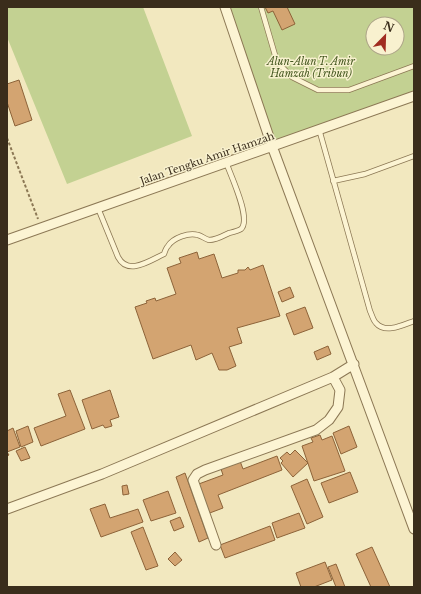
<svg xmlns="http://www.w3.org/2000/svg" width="421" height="594" viewBox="0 0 421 594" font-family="'Libre Baskerville',serif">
	<rect width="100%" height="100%" fill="#f2e8bf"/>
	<!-- green -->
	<path fill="#c3d192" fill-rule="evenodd" d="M7 7H143L192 136 67 184 7 37Z
		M228 7H414V93L274 143ZM373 24H397V48H373Z"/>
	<!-- building -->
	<path fill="#d3a471" stroke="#8d6339" d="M265 7H287L295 24 282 30 273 11 268 13Z
		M19 80 32 120 15 126 7 102V84Z
		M197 252 199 259 214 254 222 278 238 273V270H245L248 267 250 270 263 265 280 316 237 328 242 343 229 347 236 366 227 370H219L212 353 196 360 191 345 153 359 135 307 147 303 146 301 155 298 156 301 176 294 167 268 181 263 179 258Z
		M290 287 294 297 282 302 278 292Z
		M305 307 313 328 294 335 286 314Z
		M328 346 331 354 317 360 314 352Z
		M70 390 85 429 41 446 34 428 66 416 58 394Z
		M110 390 119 417 110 420 112 426 105 428 103 425 92 429 82 400Z
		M28 426 33 442 21 447 16 431Z
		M349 426 357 447 341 454 333 433Z
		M13 428 20 447 7 452 9 455 7 456V431Z
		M320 435 322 440 332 436 345 471 314 481 302 446 313 442 311 438Z
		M25 447 30 458 21 461 16 451Z
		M295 450 308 463 293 477 281 463 283 461 280 458 287 452 290 455Z
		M277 456 282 470 218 495 223 508 207 514 196 485 223 475 221 469 240 461 243 469Z
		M350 472 358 492 329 503 321 483Z
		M185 473 208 538 199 542 176 477Z
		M307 479 323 517 307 524 291 486Z
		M127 485 129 494 123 495 122 486Z
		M168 491 176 513 151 521 143 500Z
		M105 504 110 518 138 509 143 522 101 537 90 509Z
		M299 513 305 528 277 538 272 523Z
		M180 517 184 527 174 531 170 521Z
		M270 526 275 540 225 558 220 545Z
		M143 527 158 566 146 570 131 532Z
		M372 547 390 587H371L356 554Z
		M175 552 182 560 175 566 168 559Z
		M325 562 332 580 314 587H301L296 573Z
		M336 564 345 587H336L328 567Z"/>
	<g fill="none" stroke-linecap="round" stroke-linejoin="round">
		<!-- service casing -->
		<g stroke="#8c7855" stroke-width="6">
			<path id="service" d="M261 7 277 62 292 77 318 90H349L414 66
				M319 129 370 311C372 315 373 320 376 323 385 334 403 325 414 321
				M333 181 365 174 414 156
				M98 208 118 257C128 276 149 261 164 254 165 251 166 248 168 246 173 238 189 232 198 235 202 236 205 239 209 240 216 240 223 236 229 233 233 232 238 231 241 229 252 219 230 174 226 162"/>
		</g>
		<!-- minor casing -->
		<g stroke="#8c7855" stroke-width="11">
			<path id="minor" d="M225 7 272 146 414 529
				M7 240 414 96
				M7 509 102 474 333 377 354 364
				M216 545 193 480 197 474 205 470 316 430 329 420 338 407 340 390 333 377"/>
		</g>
		<!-- path -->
		<path stroke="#8c7855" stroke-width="2" stroke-dasharray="3 2" stroke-linecap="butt" d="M7 138 38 219"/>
		<!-- service -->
		<use href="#service" stroke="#fcf4d3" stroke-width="4.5"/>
		<!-- minor -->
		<use href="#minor" stroke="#fcf4d3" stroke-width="9"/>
	</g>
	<g text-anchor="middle" stroke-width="3" stroke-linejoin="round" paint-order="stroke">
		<!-- park labels -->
		<g font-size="10" font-style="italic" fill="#455820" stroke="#f8f1cf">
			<text x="311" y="65">Alun-Alun T. Amir<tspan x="311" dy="12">Hamzah (Tribun)</tspan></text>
		</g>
		<!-- street labels -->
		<g font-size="10" fill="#3a2d1b" stroke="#f8f1cf">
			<text transform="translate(207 158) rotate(-19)" y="4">Jalan Tengku Amir Hamzah</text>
		</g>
	</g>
	<!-- border -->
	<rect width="421" height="594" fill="none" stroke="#3a2d1b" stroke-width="16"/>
	<!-- north arrow -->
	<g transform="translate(385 36) rotate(23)"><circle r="19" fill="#f8f1cf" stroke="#aca387"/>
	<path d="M0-3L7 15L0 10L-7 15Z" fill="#a02c20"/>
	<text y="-6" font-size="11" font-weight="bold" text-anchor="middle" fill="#3a2d1b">N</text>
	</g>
</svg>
